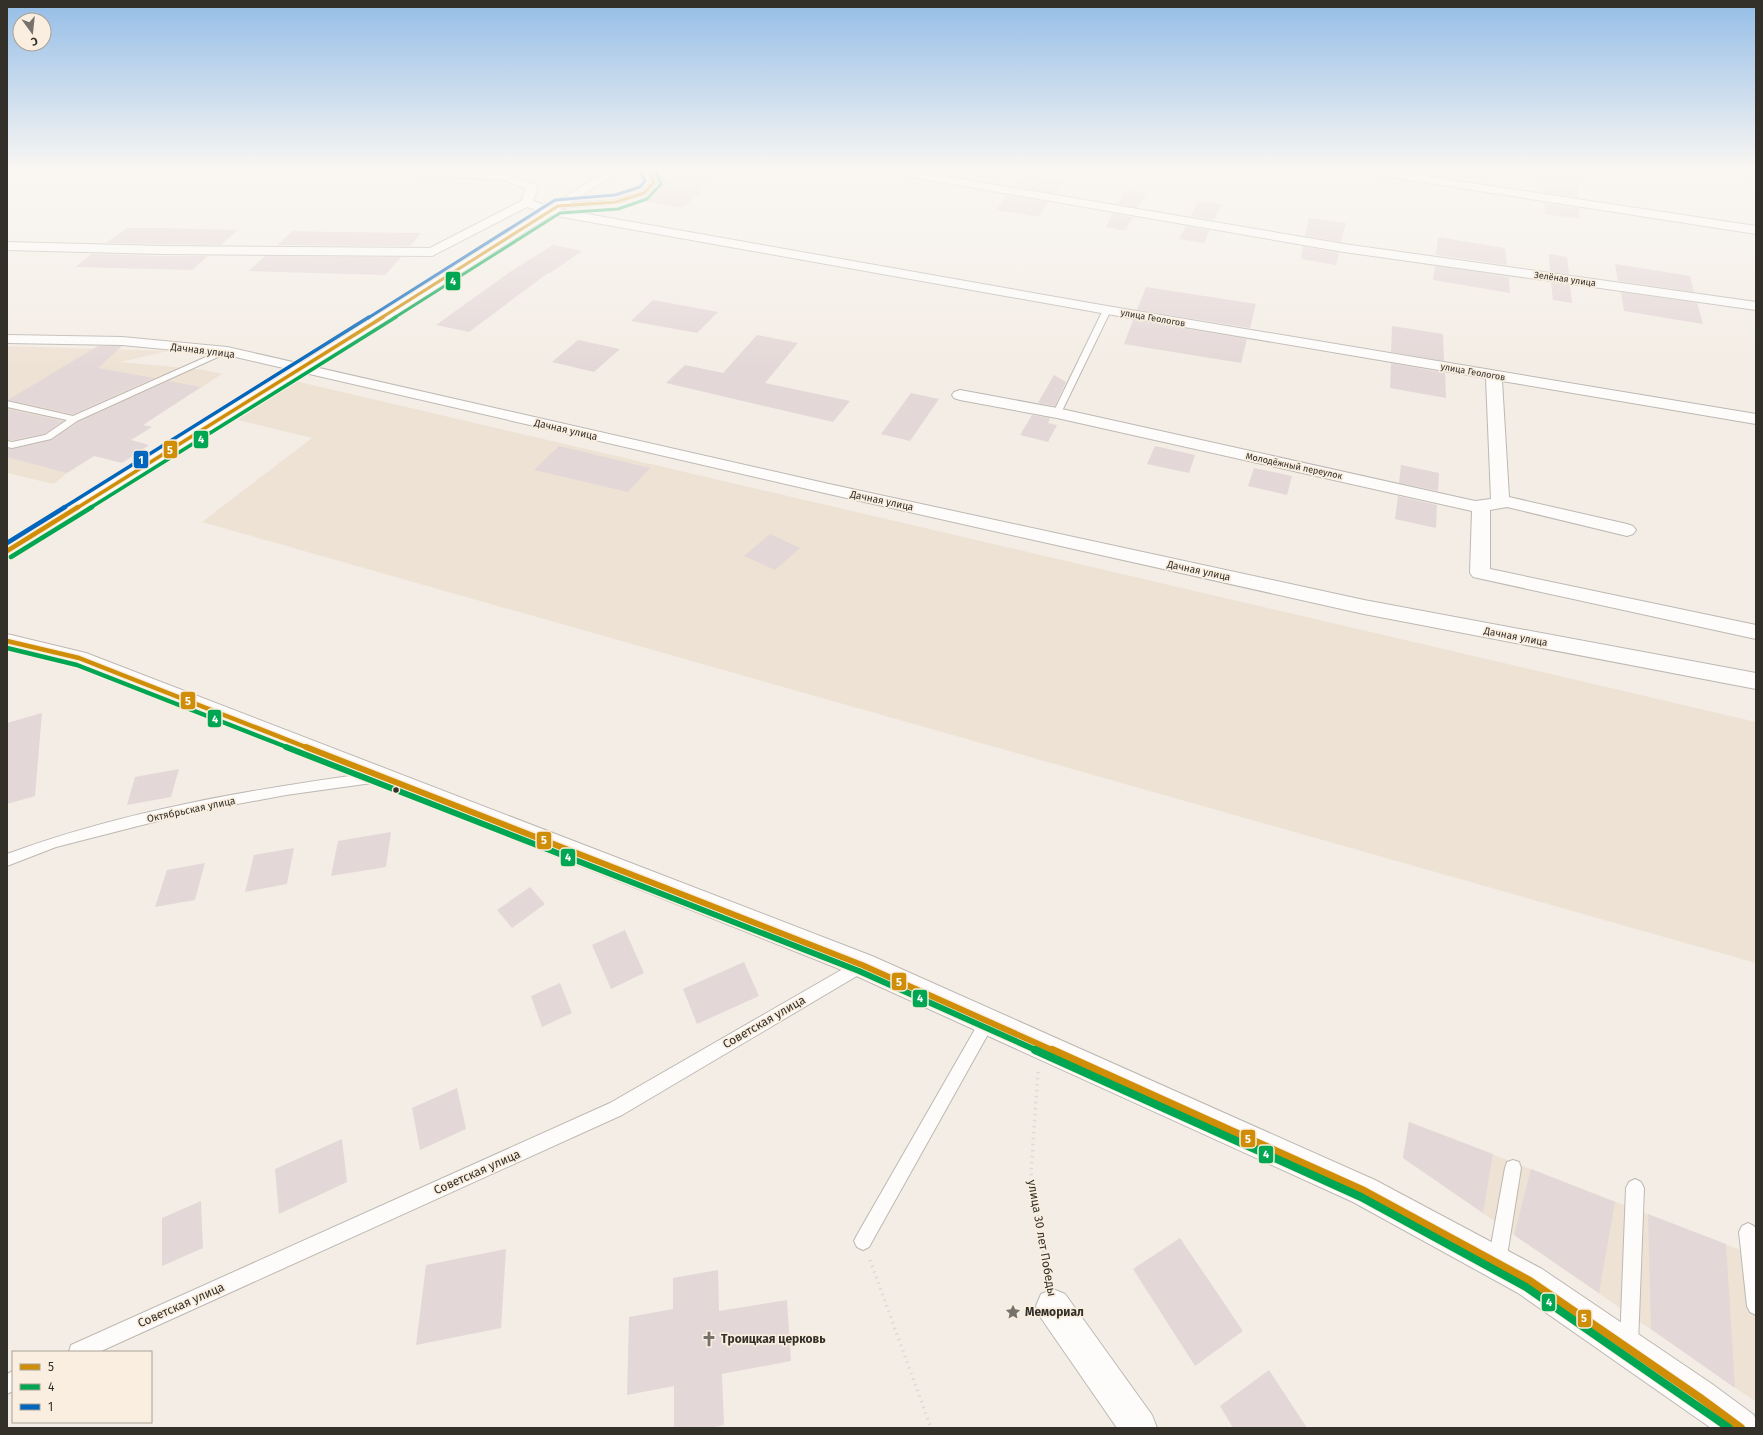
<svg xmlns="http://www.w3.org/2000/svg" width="1763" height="1435" viewBox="0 0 1763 1435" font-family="'Fira Sans',sans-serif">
	<rect width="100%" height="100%" fill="#f3ede5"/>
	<!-- built -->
	<path fill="#eee2d4" d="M7 346 168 351 120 362 204 370 222 374 67 473 54 484 7 473Z
		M295 381 1756 722V963L202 522 312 438 238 420Z
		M1409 1122 1756 1256V1402L1403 1158Z"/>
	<!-- building -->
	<path fill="#e4d7d7" d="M1541 168H1577L1578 198 1544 192 1543 191Z
		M679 172 712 178 696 190 704 191 681 208 637 200 647 195 651 191Z
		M1025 174 1065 180 1055 194 1015 187Z
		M1125 190 1147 193 1138 208 1118 204Z
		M1007 195 1049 202 1038 217 996 210Z
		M1198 201 1222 204 1214 220 1191 216Z
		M1544 203 1579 208 1580 219 1545 214Z
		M1113 213 1133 217 1125 231 1106 227Z
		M1309 218 1346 223 1341 242 1305 236Z
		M1186 226 1210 230 1204 243 1179 239Z
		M127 228H158L238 230 221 245 106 243Z
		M293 231 334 232 421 233 410 246 277 245Z
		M1438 237 1505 248 1507 265 1436 255Z
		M553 245 582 251 550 273H548L469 332 436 325 510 272Z
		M1303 246 1339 253 1336 265 1301 259Z
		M92 254 163 256H208L192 270 75 267Z
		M1549 254 1567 257 1569 274 1550 272Z
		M265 256 401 257 385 275 249 271Z
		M1615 264 1690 276 1694 292 1618 281Z
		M1435 266 1509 277 1510 293 1433 280Z
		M1551 283 1570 285 1572 303 1553 300Z
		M1146 287 1256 304 1250 328 1137 310Z
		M1621 292 1697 303 1703 324 1624 311Z
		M653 300 718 312 697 333 631 321Z
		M1133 320 1247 339 1241 363 1124 344Z
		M1392 326 1443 334 1444 361 1391 352Z
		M757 335 798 343 765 383 850 401 833 422 666 383 685 365 723 373Z
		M578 340 620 349 594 372 552 362Z
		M98 346H122L98 368 154 378 73 414 8 400Z
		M1391 363 1445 373 1446 398 1390 388Z
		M1054 375 1066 382 1055 406 1038 403Z
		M168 381 201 387 143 425 152 427 131 440 149 445 122 463 94 456 67 473 7 457V449H12L51 440 78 422Z
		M911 393 939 399 910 441 881 434Z
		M7 409 63 421 44 434 12 440H7Z
		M1032 415 1050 418 1048 423 1057 425 1048 442 1020 435Z
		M559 446 650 468 628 492 534 470Z
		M1155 446 1195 455 1189 473 1147 464Z
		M1401 465 1439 473 1438 491 1399 483Z
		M1254 468 1292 476 1287 495 1248 486Z
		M1398 496 1437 505 1436 528 1395 519Z
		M770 534 800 548 775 570 744 556Z
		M42 713 35 796 7 804V723Z
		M179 769 171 797 127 805 135 777Z
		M391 832 386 867 331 876 338 841Z
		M294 848 287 884 245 892 254 855Z
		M205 863 195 900 155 907 167 870Z
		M530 887 545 904 512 928 497 910Z
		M625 930 644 973 611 989 592 945Z
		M744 962 759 996 697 1024 683 989Z
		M560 983 572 1013 542 1027 531 996Z
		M457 1088 466 1129 420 1150 412 1108Z
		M1409 1122 1493 1154 1483 1213 1403 1158Z
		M342 1139 347 1182 279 1214 275 1169Z
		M1531 1169 1615 1202 1599 1293 1514 1235Z
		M201 1201 203 1248 162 1266V1218Z
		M1648 1214 1726 1244 1735 1388 1651 1329Z
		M1180 1238 1243 1331 1195 1366 1133 1269Z
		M506 1249 501 1328 416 1345 426 1265Z
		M718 1270 719 1311 787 1300 791 1361 722 1374 724 1425 710 1428H674V1386L627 1395 629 1317 673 1309V1278Z
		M1269 1370 1307 1428H1233L1220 1406Z"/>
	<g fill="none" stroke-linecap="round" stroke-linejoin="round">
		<!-- service casing -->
		<g stroke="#bdb8b2" stroke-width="2">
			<path id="service" d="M643 168H649L657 182 646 194 618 203 558 208 555 206 558 204 615 200 642 192 651 182Z
				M1104 308H1107L1111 310 1061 413 1057 416 1054 415 1053 413Z
				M224 349H227L231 351 77 421 51 439 12 448 7 447V441L12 442 45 435 67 420 7 407V401L73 416Z
				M379 772 383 773 385 777 383 781 379 782 286 795 189 813 56 847 7 866V854C126 810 253 789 379 772Z
				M862 958 867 960 869 965 867 970 622 1115 99 1352H69L71 1345 610 1103Z
				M987 1015 992 1017 995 1022 992 1027 869 1247 863 1250 857 1247 854 1241 857 1235 982 1017Z
				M1513 1160 1519 1162 1521 1168 1506 1262 1503 1268 1497 1271 1491 1268 1488 1262 1505 1168 1507 1162Z
				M1635 1179 1641 1182 1644 1188 1638 1344 1636 1351 1629 1353 1622 1351 1620 1344 1626 1188 1629 1182Z
				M1748 1223 1754 1226 1756 1230V1315L1750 1312 1747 1306 1739 1232 1742 1226Z
				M13 1371V1391L7 1394V1374Z"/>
		</g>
		<!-- minor casing -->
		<g stroke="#bdb8b2" stroke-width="2">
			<path id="minor" d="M332 168H399L505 174 536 185 538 187 533 201 553 208 1107 306 1756 414V424L1502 381 1509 497 1627 524 1633 526 1636 530 1633 534 1627 536 1507 507 1490 510V569L1756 625V639L1473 577 1470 573 1472 511 1057 418 960 400 954 398 952 395 954 392 960 390 1057 408 1475 501 1491 499 1486 378 1107 314 551 215 527 207 432 256 163 254 7 250V242L163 246 430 248 521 201 526 189 503 180 338 171Z
				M871 168H896L1344 244 1756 302V310L1344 252 877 171Z
				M1345 168H1372L1756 226V234L1351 171Z
				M1705 168H1735L1756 171V177L1711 171Z
				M7 335 122 337 227 347 829 484 1364 600 1756 673V689L1364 614 829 494 227 355 122 345 7 343Z
				M1053 1289 1065 1294 1152 1415 1157 1428H1117L1041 1318 1036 1306 1041 1294Z"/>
		</g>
		<!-- tertiary casing -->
		<g stroke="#bdb8b2" stroke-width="2">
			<path id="tertiary" d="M611 168H625L306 372 14 555 7 557V543L296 366Z
				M7 634 86 653 872 956 1375 1180 1542 1269 1712 1384 1754 1415 1756 1421V1428H1711L1518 1293 1353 1202 852 974 74 664 7 648Z"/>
		</g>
		<!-- path -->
		<path stroke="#dddbd9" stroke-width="3.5" stroke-dasharray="1.5 4.5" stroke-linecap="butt" d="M1038 1072 1031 1173 1048 1278
			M870 1260 931 1428"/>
		<!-- service -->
		<use href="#service" fill="#fdfcfb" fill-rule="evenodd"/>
		<!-- minor -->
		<use href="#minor" fill="#fdfcfb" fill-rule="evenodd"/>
		<!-- tertiary -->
		<use href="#tertiary" fill="#fdfcfb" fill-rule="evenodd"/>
		<!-- bus-1-far4 casing -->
		<g stroke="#f9eedf" stroke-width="4.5">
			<path id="bus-1-far4" d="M381 318 558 206 616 202 644 193 654 182 646 168"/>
		</g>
		<!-- bus-1-far3 casing -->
		<g stroke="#f9eedf" stroke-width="5.5">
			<path id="bus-1-far3" d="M77 508 383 317"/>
		</g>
		<!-- bus-1-far2 casing -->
		<g stroke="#f9eedf" stroke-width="7">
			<path id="bus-1-far2" d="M7 551 78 507
				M7 641 79 658 308 748"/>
		</g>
		<!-- bus-1-far1 casing -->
		<g stroke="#f9eedf" stroke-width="9">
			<path id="bus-1-far1" d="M306 747 862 965 1054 1051"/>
		</g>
		<!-- bus-1 casing -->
		<g stroke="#f9eedf" stroke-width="10">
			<path id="bus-1" d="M1052 1050 1364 1191 1530 1281 1699 1397 1741 1428"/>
		</g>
		<!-- bus-2-far4 casing -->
		<g stroke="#f9eedf" stroke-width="4.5">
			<path id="bus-2-far4" d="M394 318 560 213 618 209 647 199 661 184 654 168"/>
		</g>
		<!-- bus-2-far3 casing -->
		<g stroke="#f9eedf" stroke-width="5.5">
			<path id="bus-2-far3" d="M90 508 396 317"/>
		</g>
		<!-- bus-2-far2 casing -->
		<g stroke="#f9eedf" stroke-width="7">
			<path id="bus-2-far2" d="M11 557 92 507
				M7 648 77 665 289 748"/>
		</g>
		<!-- bus-2-far1 casing -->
		<g stroke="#f9eedf" stroke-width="9">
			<path id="bus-2-far1" d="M286 747 859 971 1038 1051"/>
		</g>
		<!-- bus-2 casing -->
		<g stroke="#f9eedf" stroke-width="10">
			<path id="bus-2" d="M1035 1050 1361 1197 1526 1287 1729 1428"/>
		</g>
		<!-- bus-3-far2 casing -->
		<g stroke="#f9eedf" stroke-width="4.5">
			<path id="bus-3-far2" d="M368 318 555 200 615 195 640 187 645 181 640 171"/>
		</g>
		<!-- bus-3-far1 casing -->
		<g stroke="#f9eedf" stroke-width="5.5">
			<path id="bus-3-far1" d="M63 508 369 317"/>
		</g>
		<!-- bus-3 casing -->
		<g stroke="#f9eedf" stroke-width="7">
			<path id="bus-3" d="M7 543 65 507"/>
		</g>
		<!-- bus-1-far4 -->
		<use href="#bus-1-far4" stroke="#d08e08" stroke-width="3"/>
		<!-- bus-1-far3 -->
		<use href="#bus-1-far3" stroke="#d08e08" stroke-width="3.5"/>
		<!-- bus-1-far2 -->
		<use href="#bus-1-far2" stroke="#d08e08" stroke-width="4.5"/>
		<!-- bus-1-far1 -->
		<use href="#bus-1-far1" stroke="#d08e08" stroke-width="6"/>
		<!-- bus-1 -->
		<use href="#bus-1" stroke="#d08e08" stroke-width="8"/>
		<!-- bus-2-far4 -->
		<use href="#bus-2-far4" stroke="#00a651" stroke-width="3"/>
		<!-- bus-2-far3 -->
		<use href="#bus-2-far3" stroke="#00a651" stroke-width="3.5"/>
		<!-- bus-2-far2 -->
		<use href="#bus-2-far2" stroke="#00a651" stroke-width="4.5"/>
		<!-- bus-2-far1 -->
		<use href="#bus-2-far1" stroke="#00a651" stroke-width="6"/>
		<!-- bus-2 -->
		<use href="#bus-2" stroke="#00a651" stroke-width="8"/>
		<!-- bus-3-far2 -->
		<use href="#bus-3-far2" stroke="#0065bd" stroke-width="3"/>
		<!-- bus-3-far1 -->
		<use href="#bus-3-far1" stroke="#0065bd" stroke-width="3.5"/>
		<!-- bus-3 -->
		<use href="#bus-3" stroke="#0065bd" stroke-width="4.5"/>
	</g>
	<!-- sky -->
	<linearGradient id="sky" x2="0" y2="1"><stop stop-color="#94bde7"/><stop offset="0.46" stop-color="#faf7f3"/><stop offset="1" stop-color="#faf7f3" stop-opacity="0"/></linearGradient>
	<rect width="1763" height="369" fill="url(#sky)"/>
	<!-- icons -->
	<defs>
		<g id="sight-bare" transform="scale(1.2)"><path d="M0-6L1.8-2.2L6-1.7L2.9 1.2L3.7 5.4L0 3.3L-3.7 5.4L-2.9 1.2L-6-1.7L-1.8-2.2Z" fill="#76726b" stroke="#f9eedf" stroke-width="2.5" paint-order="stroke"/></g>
		<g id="church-bare" transform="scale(1.2)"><path d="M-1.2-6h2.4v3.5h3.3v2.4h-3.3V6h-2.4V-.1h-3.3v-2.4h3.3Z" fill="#76726b" stroke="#f9eedf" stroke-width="2.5" paint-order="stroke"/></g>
	</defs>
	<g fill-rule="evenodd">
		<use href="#sight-bare" x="1013" y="1312"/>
		<use href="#church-bare" x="709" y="1339"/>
	</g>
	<!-- markers -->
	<circle fill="#332f29" stroke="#f9eedf" stroke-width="1.5" cx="396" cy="790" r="3.5"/>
	<g text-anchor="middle" stroke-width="3.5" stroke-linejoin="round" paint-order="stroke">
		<!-- far-street labels -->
		<g font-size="9" fill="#332f29" stroke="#f9eedf">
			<text transform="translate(1565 279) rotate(8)" y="3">Зелёная улица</text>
			<text transform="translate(1153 318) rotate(10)" y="3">улица Геологов</text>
			<text transform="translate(1473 372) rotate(10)" y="3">улица Геологов</text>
			<text transform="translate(1294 466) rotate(12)" y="3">Молодёжный переулок</text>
		</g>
		<!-- street labels -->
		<g font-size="10" fill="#332f29" stroke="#f9eedf">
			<text transform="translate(203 350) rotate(7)" y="4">Дачная улица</text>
			<text transform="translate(566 429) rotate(13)" y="4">Дачная улица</text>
			<text transform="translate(882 500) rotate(12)" y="4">Дачная улица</text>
			<text transform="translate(1199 570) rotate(12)" y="4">Дачная улица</text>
			<text transform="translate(1516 636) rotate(11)" y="4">Дачная улица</text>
			<text transform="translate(191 809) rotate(-12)" y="4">Октябрьская улица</text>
		</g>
		<!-- near-street labels -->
		<g font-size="12" fill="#332f29" stroke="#f9eedf">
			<text transform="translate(764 1022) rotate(-30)" y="4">Советская улица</text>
			<text transform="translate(477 1172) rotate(-24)" y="4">Советская улица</text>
			<text transform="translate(1042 1238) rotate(80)" y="4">улица 30 лет Победы</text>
			<text transform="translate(181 1305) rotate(-24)" y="4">Советская улица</text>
		</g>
		<!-- near-poi labels -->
		<g font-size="12" font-weight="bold" fill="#332f29" stroke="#f9eedf" text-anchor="start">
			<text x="1025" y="1316">Мемориал</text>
			<text x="721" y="1343">Троицкая церковь</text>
		</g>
	</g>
	<g stroke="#f9eedf" stroke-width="1.5">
		<rect x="445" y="271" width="16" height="20" rx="4" fill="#00a651"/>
		<rect x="193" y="430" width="16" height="19" rx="4" fill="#00a651"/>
		<rect x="163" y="440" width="15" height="19" rx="4" fill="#d08e08"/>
		<rect x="133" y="450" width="16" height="19" rx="4" fill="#0065bd"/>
		<rect x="180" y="691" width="16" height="19" rx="4" fill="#d08e08"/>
		<rect x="207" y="709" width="15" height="19" rx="4" fill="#00a651"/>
		<rect x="536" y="831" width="16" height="19" rx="4" fill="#d08e08"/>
		<rect x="560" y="848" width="16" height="19" rx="4" fill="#00a651"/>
		<rect x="891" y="972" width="16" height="19" rx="4" fill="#d08e08"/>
		<rect x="912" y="989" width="16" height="19" rx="4" fill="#00a651"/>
		<rect x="1240" y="1129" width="16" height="19" rx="4" fill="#d08e08"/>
		<rect x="1258" y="1145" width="16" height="19" rx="4" fill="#00a651"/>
		<rect x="1541" y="1293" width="15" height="19" rx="4" fill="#00a651"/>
		<rect x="1577" y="1309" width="15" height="19" rx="4" fill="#d08e08"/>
	</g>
	<g font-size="11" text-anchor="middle" font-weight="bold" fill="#fff">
		<text x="453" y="285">4</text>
		<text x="201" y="443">4</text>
		<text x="170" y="454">5</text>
		<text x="141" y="464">1</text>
		<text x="188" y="705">5</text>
		<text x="215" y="723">4</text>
		<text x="544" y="844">5</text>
		<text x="568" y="861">4</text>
		<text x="899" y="986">5</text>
		<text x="920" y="1002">4</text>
		<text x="1248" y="1143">5</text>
		<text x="1266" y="1158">4</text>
		<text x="1549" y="1306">4</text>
		<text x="1584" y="1322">5</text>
	</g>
	<!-- border -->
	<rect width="1763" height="1435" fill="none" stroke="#332f29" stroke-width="16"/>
	<!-- legend -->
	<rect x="12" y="1351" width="140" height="72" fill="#f9eedf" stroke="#aaa296"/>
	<rect x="20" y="1364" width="20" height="6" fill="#d08e08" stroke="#aaa296"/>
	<text x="48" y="1371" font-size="12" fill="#332f29">5</text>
	<rect x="20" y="1384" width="20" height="6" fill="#00a651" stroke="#aaa296"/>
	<text x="48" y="1391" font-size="12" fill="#332f29">4</text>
	<rect x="20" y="1404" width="20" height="6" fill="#0065bd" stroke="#aaa296"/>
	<text x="48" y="1411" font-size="12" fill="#332f29">1</text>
	<!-- north arrow -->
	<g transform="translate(32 32) rotate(165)"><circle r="19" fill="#f9eedf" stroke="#aaa296"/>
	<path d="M0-3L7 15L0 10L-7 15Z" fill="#76726b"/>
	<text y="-6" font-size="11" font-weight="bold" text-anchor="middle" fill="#332f29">С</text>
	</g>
</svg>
